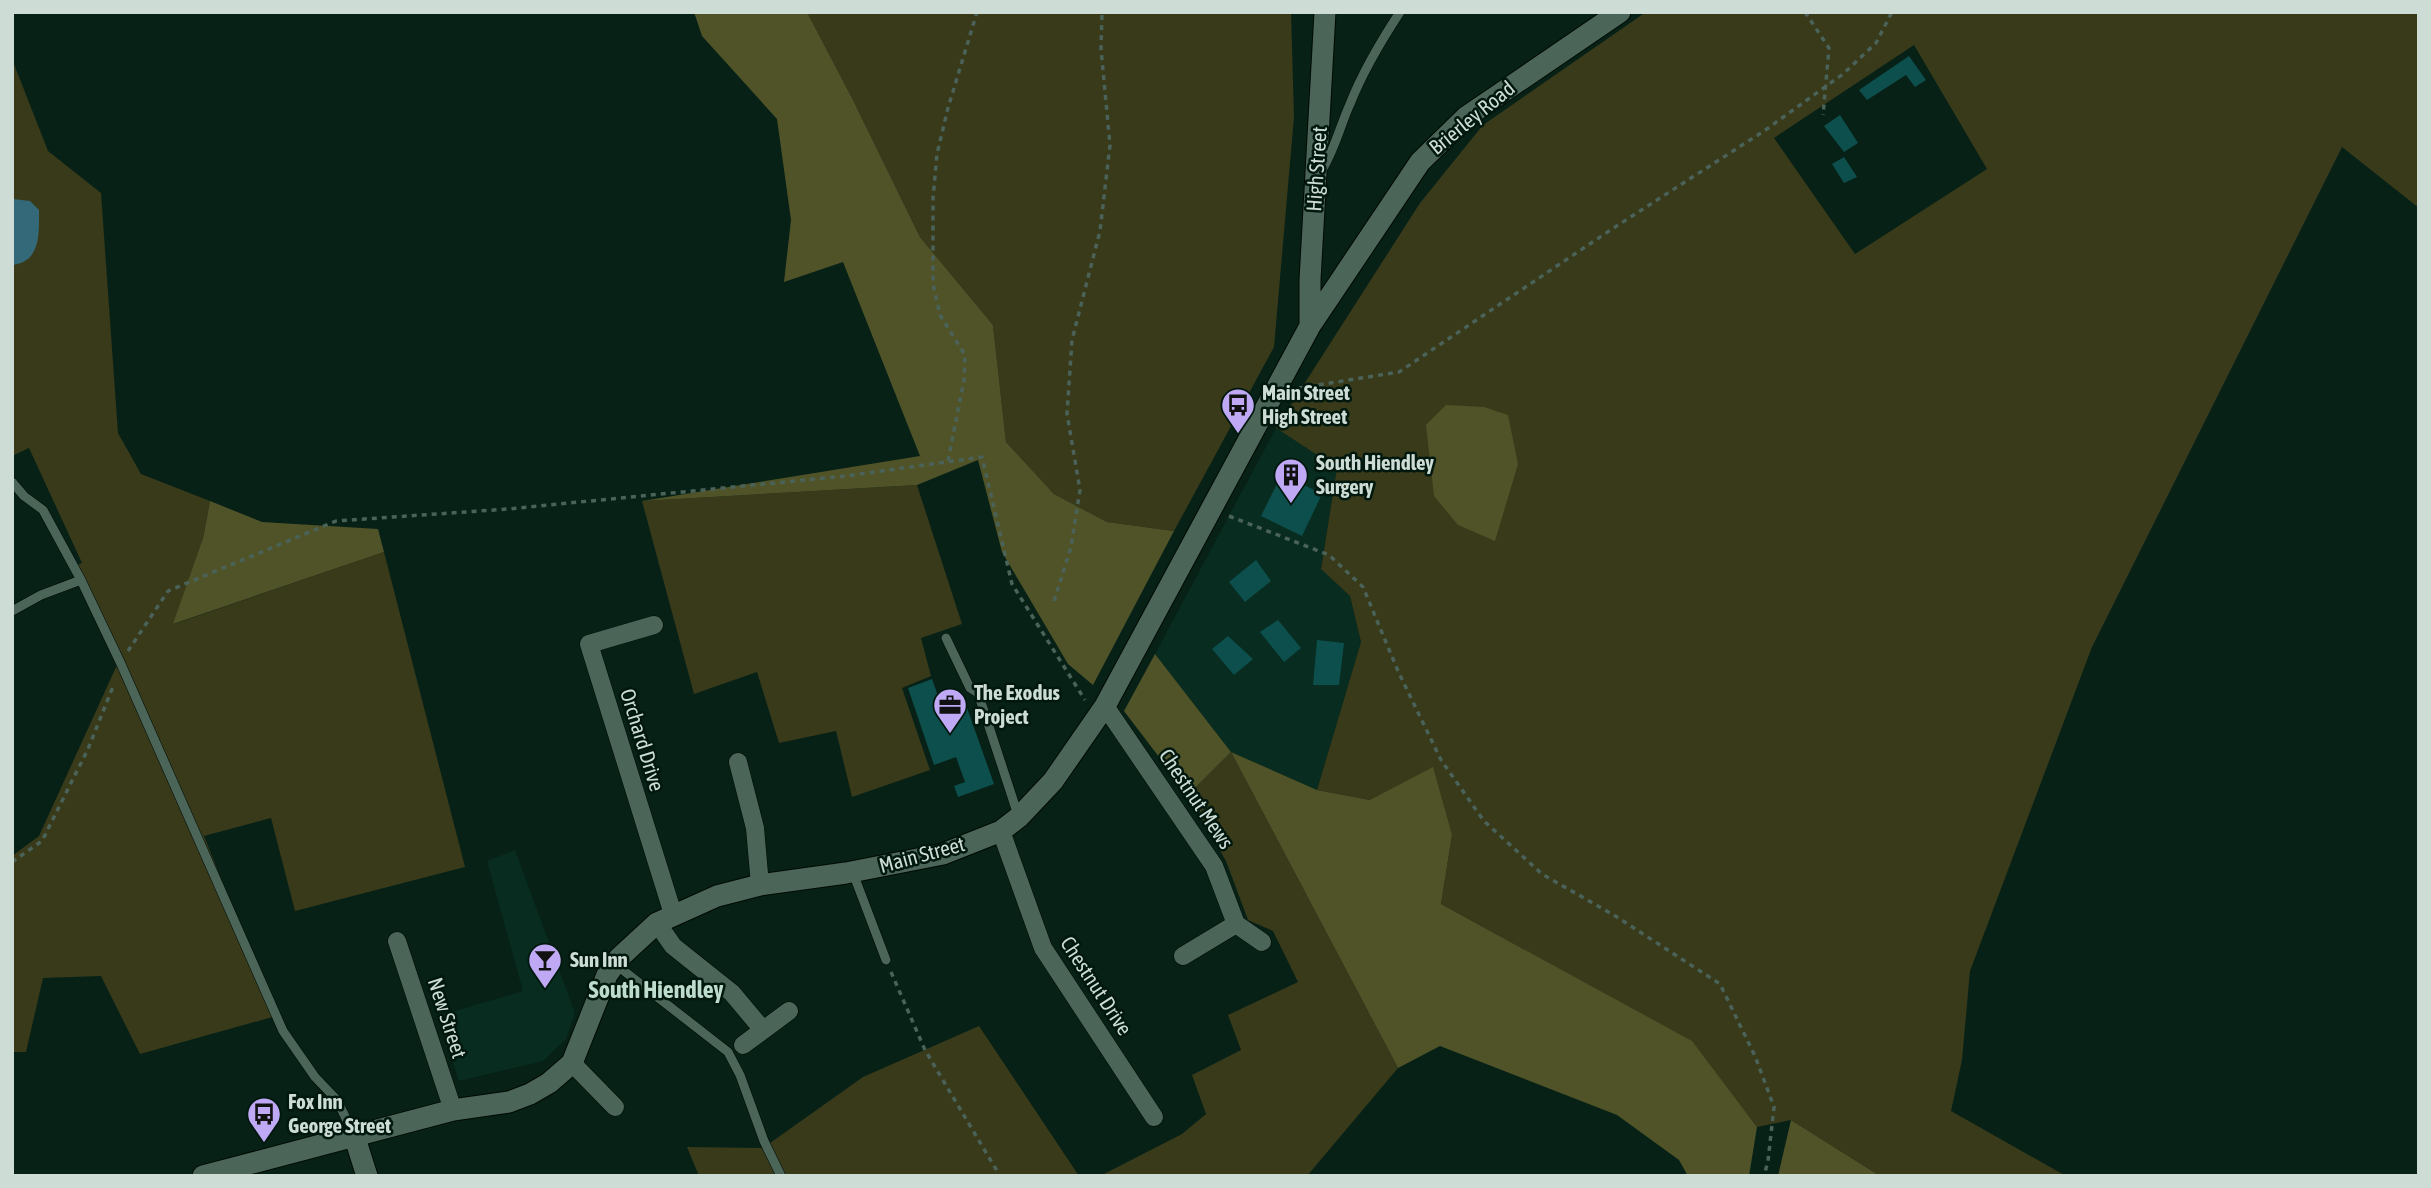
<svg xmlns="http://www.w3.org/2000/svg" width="2431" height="1188" viewBox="0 0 2431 1188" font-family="'Asap Condensed',sans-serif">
	<rect width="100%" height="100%" fill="#072117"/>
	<!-- built -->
	<path fill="#082c1f" d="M1276 428 1337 468 1321 568 1350 596 1361 642 1317 790 1231 752 1155 654Z
		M515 850 575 1013 566 1039 543 1061 459 1081 438 1016 523 991 487 861Z"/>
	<!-- green -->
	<path fill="#383a1a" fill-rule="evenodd" d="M807 12H1291L1294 117 1274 347 1174 531 1107 522 1054 494 1006 442 993 325 920 237 853 100Z
		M1646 12H2419V208L2342 147 2092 647 1970 971 1962 1060 1951 1111 2066 1176H1880L1791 1120 1757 1127 1691 1041 1441 904 1452 835 1370 800 1317 790 1361 642 1350 596 1321 569 1337 468 1276 428 1420 203 1483 125ZM1914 45 1987 169 1855 254 1774 138Z
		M12 59 48 151 101 193 118 433 141 474 210 501 203 538 174 624 384 552 465 867 295 911 271 818 204 836 276 1016 140 1054 101 976 43 978 26 1052H12V856L39 836 117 665 71 567 82 563 29 448 12 456Z
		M917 485 962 624 921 638 931 676 902 688 930 770 852 797 836 731 779 743 757 672 694 694 642 501Z
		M1231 752 1398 1068 1307 1176H1100L1182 1134 1206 1114 1192 1075 1241 1050 1228 1015 1298 982 1273 931 1248 920 1226 861 1188 795Z
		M979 1026 1079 1176H699L687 1147 763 1148 863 1077Z"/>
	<!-- forest -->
	<path fill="#505328" d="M694 12H807L853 100 920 237 993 325 1006 442 1054 494 1107 522 1174 531 1093 685 1068 664 1002 552 978 460 917 485 642 501 920 456 843 262 784 282 791 220 777 119 702 36Z
		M1446 405 1484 407 1508 415 1518 464 1495 541 1458 525 1434 496 1426 425Z
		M210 501 262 522 378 529 384 552 173 624 203 538Z
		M1155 654 1231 752 1317 790 1370 800 1433 767 1452 835 1441 904 1692 1041 1757 1127 1749 1176H1688L1679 1160 1617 1115 1440 1046 1398 1068 1231 752 1188 795 1124 711Z
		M1791 1120 1880 1176H1778Z"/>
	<!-- water -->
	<path fill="#336978" d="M13 199 30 201 39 210C39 234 41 261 13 265Z"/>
	<!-- building -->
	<path fill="#0d4f4d" d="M1909 56 1926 80 1915 87 1906 75 1867 100 1859 90Z
		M1840 115 1858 143 1844 152 1824 126Z
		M1844 157 1857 177 1844 183 1832 164Z
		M1282 474 1322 494 1302 536 1261 516Z
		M1256 560 1271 581 1245 602 1229 582Z
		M1278 620 1301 648 1284 662 1260 632Z
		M1228 636 1253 659 1234 675 1212 649Z
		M1317 640 1344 643 1339 685H1313Z
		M932 679 944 713 966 705 994 784 958 797 954 786 965 782 956 757 934 765 908 688Z"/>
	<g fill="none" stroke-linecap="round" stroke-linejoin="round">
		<!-- lane casing -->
		<g stroke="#000a04" stroke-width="10">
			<path id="lane" d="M1322 170C1335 149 1340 126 1350 104 1363 71 1381 41 1400 12
				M12 482 24 496 43 510 81 580 121 664 283 1031 315 1077 337 1100 354 1135
				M12 611 41 595 81 580
				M946 638 970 688 978 693 1018 815
				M853 873 886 960
				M615 964 728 1052 740 1075 764 1141 781 1176"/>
		</g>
		<!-- street casing -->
		<g stroke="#000a04" stroke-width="19">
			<path id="street" d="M654 625 589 644 673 914
				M1105 706 1214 866 1236 924
				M738 762 755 828 760 885
				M1001 831 1043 948 1154 1117
				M657 923 673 946 732 993 763 1030
				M397 941 453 1110
				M1183 956 1236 924 1262 942
				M743 1045 789 1011
				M572 1063 615 1107"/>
		</g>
		<!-- secondary casing -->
		<g stroke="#000a04" stroke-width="23">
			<path id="secondary" d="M1310 326V280L1325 12
				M354 1135 367 1176
				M203 1176 453 1110 509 1102 530 1094 549 1083 572 1063 607 975 619 958 657 923 717 896 760 885 846 873 943 854 1001 831 1019 817 1053 781 1105 706 1310 326 1420 162 1466 117 1620 12"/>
		</g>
		<!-- path -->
		<path stroke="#4b6259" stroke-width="3.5" stroke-dasharray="5 5" stroke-linecap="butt" d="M1805 12 1829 48 1823 115
			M1299 388 1399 372 1612 229 1764 131 1843 74 1876 43 1892 12
			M948 461 964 380 965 355 940 315 933 284V198L937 154 948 108 977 12
			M1229 516 1329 555 1363 587 1398 671 1441 760 1484 821 1542 874 1617 917 1720 984 1755 1056 1774 1107 1768 1161 1764 1176
			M1054 601 1071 547 1080 490 1067 414 1072 340 1100 231 1110 145 1101 49 1102 12
			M128 651 168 591 336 521 508 509 846 476 982 457 1012 584 1085 700
			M12 862 42 841 88 749 114 684
			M891 972 925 1050 1000 1176"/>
		<!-- lane -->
		<use href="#lane" stroke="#4b6559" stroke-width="9"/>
		<!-- street -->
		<use href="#street" stroke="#4b6559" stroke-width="18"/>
		<!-- secondary -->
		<use href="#secondary" stroke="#4b6559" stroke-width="21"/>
	</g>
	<!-- icons -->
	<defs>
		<g id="bus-pin" transform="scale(1.75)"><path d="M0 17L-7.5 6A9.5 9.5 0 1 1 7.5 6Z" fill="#bfa9f4" stroke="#01180e"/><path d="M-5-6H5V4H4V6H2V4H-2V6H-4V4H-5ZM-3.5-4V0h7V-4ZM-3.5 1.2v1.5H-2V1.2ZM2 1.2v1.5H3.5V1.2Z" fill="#111"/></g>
		<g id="building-pin" transform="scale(1.75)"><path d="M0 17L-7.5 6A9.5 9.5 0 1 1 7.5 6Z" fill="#bfa9f4" stroke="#01180e"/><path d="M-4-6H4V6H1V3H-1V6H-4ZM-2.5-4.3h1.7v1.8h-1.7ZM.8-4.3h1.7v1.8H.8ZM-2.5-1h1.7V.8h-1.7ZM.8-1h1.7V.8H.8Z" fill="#111"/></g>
		<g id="office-pin" transform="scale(1.75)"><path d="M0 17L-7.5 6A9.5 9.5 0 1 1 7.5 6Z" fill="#bfa9f4" stroke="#01180e"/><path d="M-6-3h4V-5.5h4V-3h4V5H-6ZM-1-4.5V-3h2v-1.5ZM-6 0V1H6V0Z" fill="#111"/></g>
		<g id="bar-pin" transform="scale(1.75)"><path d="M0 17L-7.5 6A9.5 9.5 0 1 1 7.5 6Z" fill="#bfa9f4" stroke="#01180e"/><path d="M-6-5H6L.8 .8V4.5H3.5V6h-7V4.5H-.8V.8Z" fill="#111"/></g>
	</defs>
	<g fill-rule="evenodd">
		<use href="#bus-pin" x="1238" y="405"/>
		<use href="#building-pin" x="1291" y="475"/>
		<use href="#office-pin" x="950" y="705"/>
		<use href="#bar-pin" x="545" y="960"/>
		<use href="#bus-pin" x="264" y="1114"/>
	</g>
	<g text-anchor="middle" stroke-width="5" stroke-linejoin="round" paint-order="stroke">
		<!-- street labels -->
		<g font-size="21" fill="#cddcd5" stroke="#01180e">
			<text transform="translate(1472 118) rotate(-39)" y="7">Brierley Road</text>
			<text transform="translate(1317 169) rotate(-86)" y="7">High Street</text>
			<text transform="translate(642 740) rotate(73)" y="7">Orchard Drive</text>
			<text transform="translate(1196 799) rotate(56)" y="7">Chestnut Mews</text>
			<text transform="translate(922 855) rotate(-15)" y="7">Main Street</text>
			<text transform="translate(1096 986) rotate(57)" y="7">Chestnut Drive</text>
			<text transform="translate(447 1018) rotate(72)" y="7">New Street</text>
		</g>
		<!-- poi labels -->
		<g font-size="21" font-weight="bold" fill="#cddcd5" stroke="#01180e" text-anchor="start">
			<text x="1262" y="400">Main Street<tspan x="1262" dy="24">High Street</tspan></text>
			<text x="1316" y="470">South Hiendley<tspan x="1316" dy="24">Surgery</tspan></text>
			<text x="974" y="700">The Exodus<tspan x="974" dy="24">Project</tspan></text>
			<text x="570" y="967">Sun Inn</text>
			<text x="288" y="1109">Fox Inn<tspan x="288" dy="24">George Street</tspan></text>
		</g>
		<!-- quarter labels -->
		<g font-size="24" font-weight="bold" fill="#bedccd" stroke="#01180e">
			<text x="656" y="998">South Hiendley</text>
		</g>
	</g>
	<!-- border -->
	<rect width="2431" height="1188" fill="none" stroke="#cddcd5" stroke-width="28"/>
</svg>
